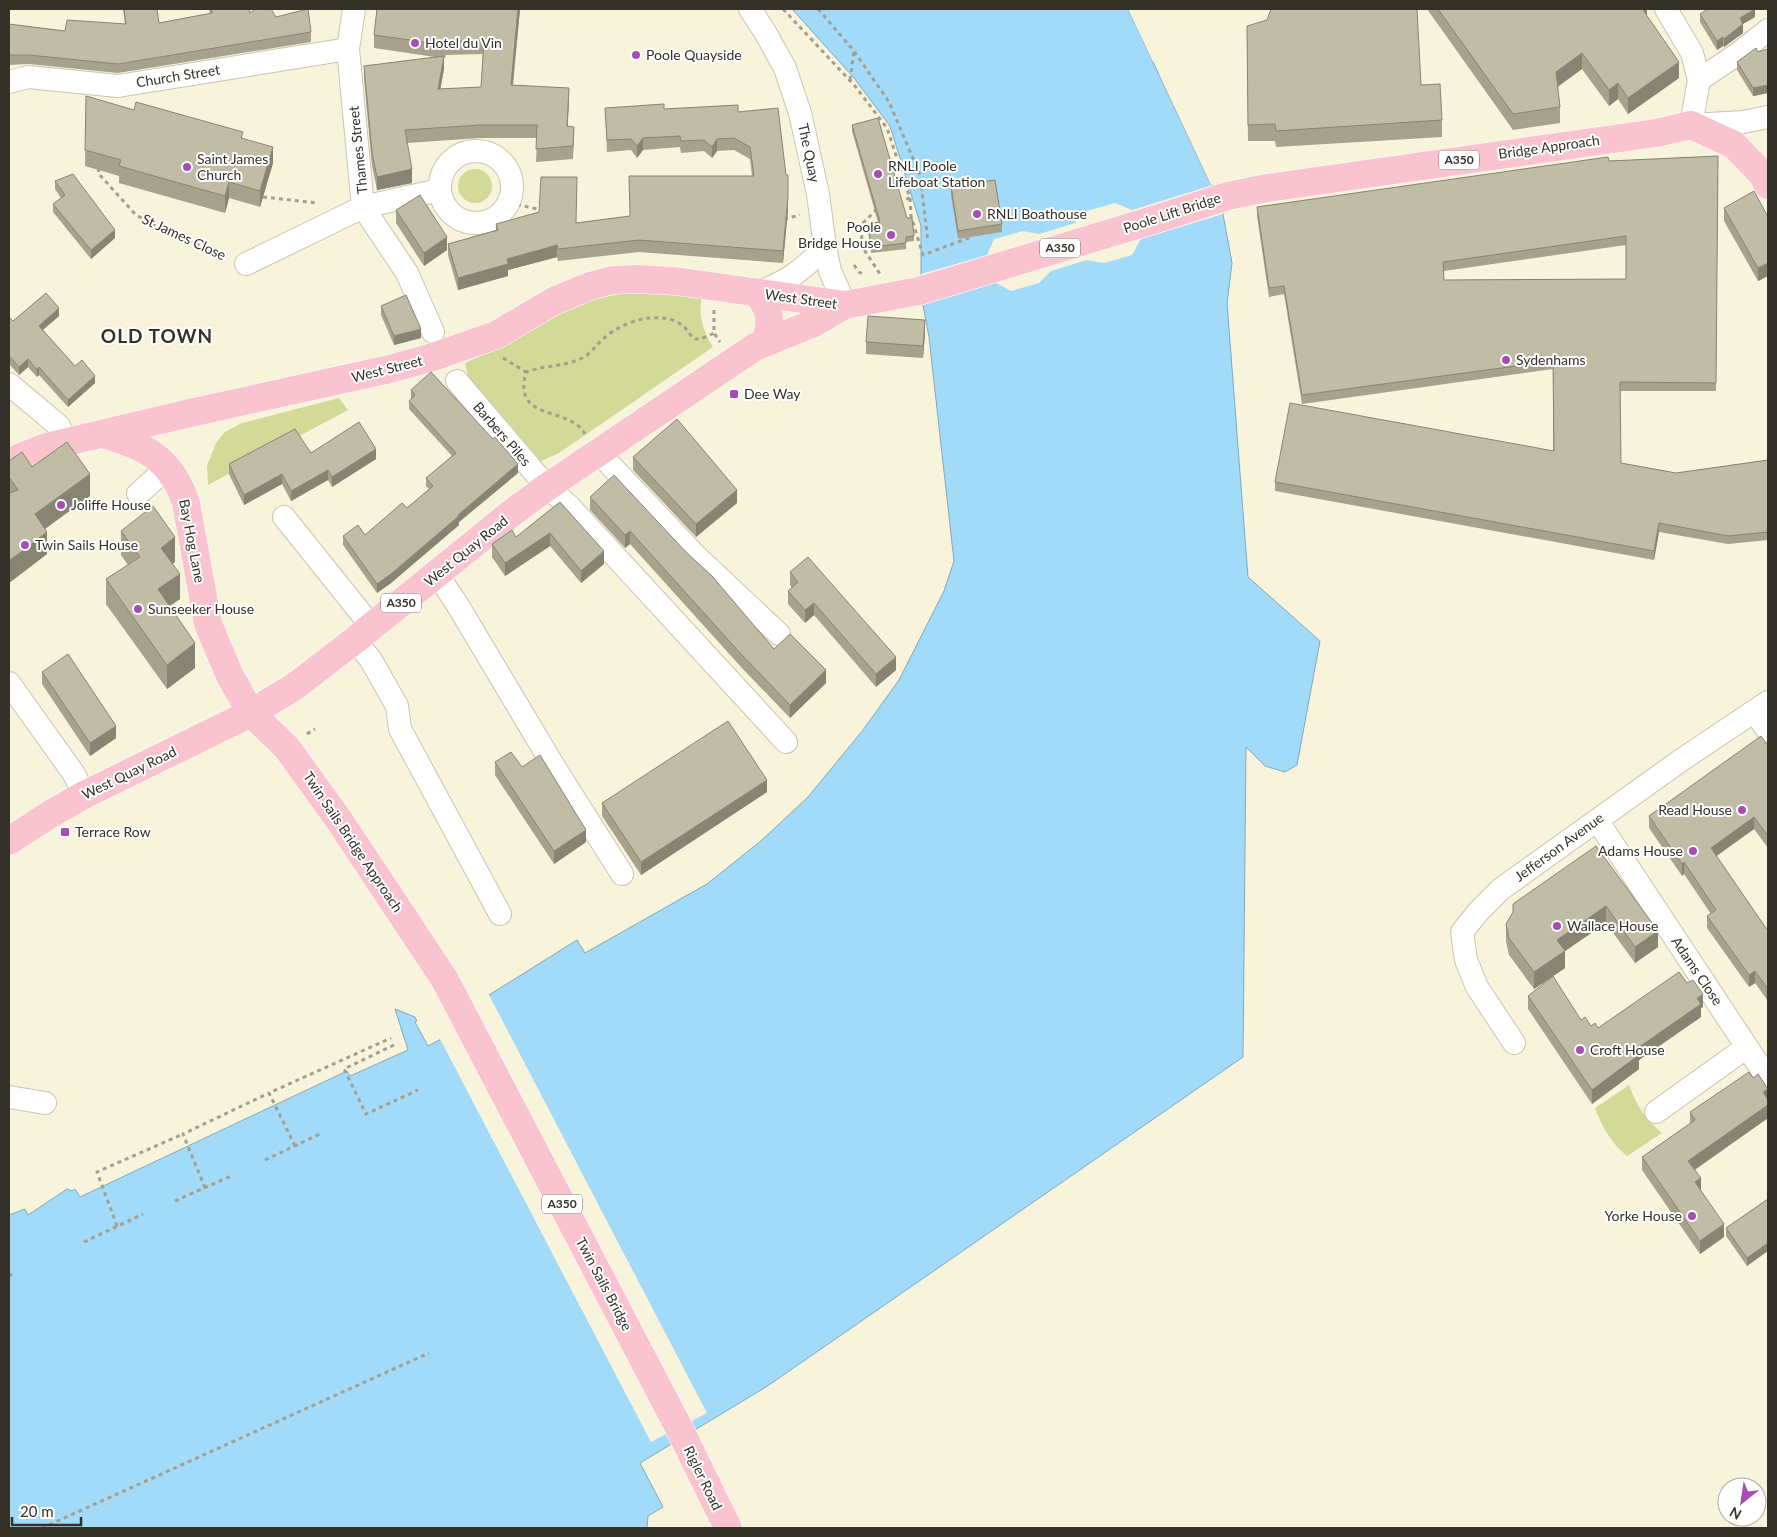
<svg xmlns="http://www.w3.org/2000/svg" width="1777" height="1537" viewBox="0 0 1777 1537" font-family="Lato,sans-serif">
	<rect width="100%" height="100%" fill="#f8f3db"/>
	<!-- green -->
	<path fill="#d1da96" d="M458 186a17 17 0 1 1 34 0a17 17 0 1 1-34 0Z
		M650 291 702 296C698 315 703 331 713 347L559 453 541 461 468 376 465 363 507 344 558 312 584 301 625 293Z
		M339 398 348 410 208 485 207 466 216 443 225 432 242 423Z
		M1629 1085C1636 1105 1646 1120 1662 1133L1627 1156C1611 1143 1602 1127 1595 1108Z"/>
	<!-- water -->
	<path fill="#a2dbf9" stroke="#81a8ba" d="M792 9H1128L1211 185H1213L1223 214 1232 263 1227 303 1248 577 1320 641 1297 765 1285 772 1265 766 1246 747 1243 1057 766 1387 640 1463 663 1507 648 1516 647 1528H9V1215L25 1209 28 1215 67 1189 72 1191 75 1189 80 1197 347 1071 350 1076 408 1050 395 1009 415 1017 417 1021 415 1022 428 1046 490 1013 489 995 577 940 585 953 707 884 762 840 808 797 863 730 899 680 944 591 954 561 929 337 923 305 921 274V226L890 126 854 78Z"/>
	<!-- pier -->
	<path fill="#f8f3db" d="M1128 9H1131L1155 61 1153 62Z
		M1161 73 1211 180 1223 214 1141 239 1132 255 1104 263 1087 260 1051 271 1039 283 1011 291 996 283 923 305 921 274 987 255 994 239 1023 231 1039 234 1075 223 1087 211 1115 203 1132 210 1213 185H1211L1159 74Z
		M488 993 707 1413 651 1442 439 1037 487 1012 486 995Z"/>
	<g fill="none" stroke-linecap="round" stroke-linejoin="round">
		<!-- minor casing -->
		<g stroke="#c9c5ae" stroke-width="24">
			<path id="minor" d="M354 9 348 49 363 207 407 273 433 332
				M750 9 765 32 785 68 800 113 818 194 825 247 830 271 845 305
				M1666 9 1692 53 1699 80 1691 125 1743 122 1768 117
				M1699 80 1739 53 1768 30
				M9 82 28 77 118 86 348 49
				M440 187a36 36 0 1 1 72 0a36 36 0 1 1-72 0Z
				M246 264 363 207 439 190
				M757 293C788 281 802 271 825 247
				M457 381 547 487 568 505 786 742
				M9 384 59 426 67 442
				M599 453 696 556 779 634
				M138 494 167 468
				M284 517 372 627
				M437 574 457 604 553 765 622 874
				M355 640 371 660 397 706 400 729 500 914
				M9 683 74 774 84 795
				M1754 711 1768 731
				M1597 820 1768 1079
				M1514 1043 1477 987 1466 960 1462 932 1478 912 1501 889 1680 761 1768 702
				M9 1097 45 1103
				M1656 1112 1747 1047"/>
		</g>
		<!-- highway casing -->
		<g stroke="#fff" stroke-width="29">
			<path id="highway" d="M757 293C771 310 772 322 765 342
				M103 434C146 448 170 456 186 503L208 624 230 676 251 713 287 748 339 820 445 980 679 1428 728 1528
				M9 462 46 447 67 442 190 413 390 369 433 357 496 335 554 301 590 286 613 280 636 279 675 281 845 305 919 291 1150 221 1228 196 1267 188 1656 133 1691 125 1734 145 1762 174 1768 185
				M9 841 49 815 84 795 251 713 294 687 355 640 513 512 547 487 755 347 814 323 845 305"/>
		</g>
		<!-- path -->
		<path stroke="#a39f8d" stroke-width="3" stroke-dasharray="4 4" stroke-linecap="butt" d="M783 9 855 86 887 128 910 198 900 201
			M818 9 854 51 889 102 920 175 928 242
			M850 80 854 51
			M99 168 98 173 135 214 151 224 226 257
			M263 197 317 203
			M910 198 911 216 923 255 971 237
			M509 203 542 210
			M877 209 863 223 861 245 880 274
			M784 219 800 215
			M854 265 859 272 865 275
			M714 310V333L720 342
			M503 358 526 372
			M585 434C569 405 512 423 526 372 544 365 564 367 582 358 591 354 596 345 604 338 615 328 635 319 649 318 659 317 671 318 679 323 696 334 687 347 714 333
			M307 734 315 729
			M394 1045 344 1069 366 1114 418 1090
			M295 1146 269 1093 391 1038
			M265 1160 322 1133
			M205 1188 183 1134 269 1093
			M175 1201 231 1176
			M117 1226 97 1172 183 1134
			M84 1242 143 1214
			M9 1276 14 1273
			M42 1528 429 1353"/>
		<!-- minor -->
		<use href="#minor" stroke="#fff" stroke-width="22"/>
		<!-- highway -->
		<use href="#highway" stroke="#f9c3d0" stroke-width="28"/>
	</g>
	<!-- wall -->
	<path fill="#a6a28e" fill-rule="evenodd" d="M123 9H157L159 23 210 14 209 9H249L250 13 276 17 311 32V42L118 73 29 64 9 65V24L65 31 125 24Z
		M377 9H520L513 86 569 101 567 126 574 140 573 159 536 162 537 138H480L407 143 412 183 377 190 372 166 364 79V66L435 57 374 48V35ZM483 54 481 87 440 89 444 69V58H445L446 55Z
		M1427 9H1647V16L1679 78 1628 114 1618 99 1609 106 1582 69 1558 86 1560 107V123L1513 130Z
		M1700 14 1755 17 1743 24V33L1724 47 1723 46 1717 50 1700 22Z
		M1247 26 1421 85 1442 120V137L1276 147 1275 141H1248Z
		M1768 49V93L1753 96 1737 70V62L1758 52Z
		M86 96 134 110 243 138 273 163 260 207 229 198 225 213 119 183V176L85 166Z
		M605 108 738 112 788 209 783 263 639 252 558 261 557 257 508 270V276L458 290 448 255V244L496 230V224L576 223 630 216 752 176 750 159 734 150 717 151 712 158 704 151 681 153 680 147 643 150 637 158 631 150 607 152Z
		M852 125 907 218 914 236V241L906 242V249L871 253 868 229V224L878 222 852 131Z
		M1718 156 1716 391H1620L1621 463 1676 473 1768 460V540L1728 544 1659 532 1654 560 1275 491V482L1553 451V369L1302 404 1284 294 1269 297 1257 216V207L1609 161ZM1626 245V279L1444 280V271Z
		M55 181 115 238 91 259 53 212V204L61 198 55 189Z
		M951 186 1002 224V232L958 239 951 195Z
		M1724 208 1768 217V276L1758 281 1724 221Z
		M396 210 447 250 424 266 396 223Z
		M381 306 421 338 394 345 381 315Z
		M59 316 43 330 75 366 95 383 68 407 39 375 37 377 28 367 19 375 9 364V317L13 321Z
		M925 333 923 358 866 354V342Z
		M411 390 518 473 459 522V525L391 583 377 593 343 545V536L365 535 407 508 429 489 426 486V478L452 456 409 409V401L411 399Z
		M311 453 376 459 332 487 328 480 291 501 282 484 244 505 229 474V464Z
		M633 457 737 503 696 537 633 470Z
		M9 461 32 467 90 496 45 529 47 554 9 583Z
		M590 497 774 649 826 683 790 718 741 667 630 544 625 548 590 510Z
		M560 502 604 564 581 583 550 546 505 576 492 557V544L516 537Z
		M121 531 175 562 172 564 180 599 169 606 195 668 167 689 106 604V579L128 565 121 555Z
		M790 572 896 670 876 687 814 615 805 623 788 604V591L792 588 790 585Z
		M42 672 116 738 90 756 42 684Z
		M1768 746V848L1754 829 1716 856 1768 931V1001L1755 983 1749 987 1707 928V916L1711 914 1684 874 1682 876 1649 828V816Z
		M495 762 522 767 586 842 554 864 495 775Z
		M767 792 641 875 602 816V803Z
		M1596 846 1658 947 1635 963 1606 923 1565 951V968L1534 989 1509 955 1506 941V924Z
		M1528 996 1581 1020 1591 1026 1598 1028 1703 1007 1701 1008V1017L1639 1060V1069L1592 1104 1528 1009Z
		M1753 1078 1768 1089V1118L1695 1170 1701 1190 1724 1237 1700 1254 1642 1170V1157L1690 1124V1112Z
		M1768 1199 1747 1266 1726 1236V1228Z"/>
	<!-- shaded-wall -->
	<path fill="#878474" d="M518 9H520L511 99V85Z
		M1645 9H1647V23L1643 10Z
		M1755 9V17L1743 24V33L1724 47V39L1740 18Z
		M1723 37V46L1717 50V41Z
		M1582 53V69L1556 88V72Z
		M444 56V69L438 102V89Z
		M1679 62V78L1628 114V98Z
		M1618 83V99L1609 106V90Z
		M1768 85V93L1753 96V88Z
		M569 88V101L567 139V126Z
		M643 138V150L637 158V146Z
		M717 139V151L712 158V147Z
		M273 147V163L260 207V191Z
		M412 169V183L377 190V177Z
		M229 182V198L225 213V196Z
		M788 197V209L783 263V251Z
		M115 230V238L91 259V250Z
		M447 237V250L424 266V253Z
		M557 245V257L508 270V276L458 290V278L507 259Z
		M1768 263V276L1758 281V268Z
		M59 308V316L39 333V326Z
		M925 320V333L923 358V346Z
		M421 329V338L394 345V336Z
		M28 359V367L19 375V367Z
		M39 367V375L37 377V370Z
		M95 376V383L68 407V400Z
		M376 449V459L332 487V477Z
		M518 464V473L459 522V525L391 583 377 593V584Z
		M328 470V480L291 501V491Z
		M90 474V496L35 536V514Z
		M282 474V484L244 505V495Z
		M737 490V503L696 537V524Z
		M1659 523V532L1654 560V551Z
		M630 531V544L625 548V535Z
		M47 532V554L9 583V561Z
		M550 533V546L505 576V563Z
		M175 537V562L161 573V548Z
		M604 551V564L581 583V571Z
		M180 574V599L158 614V589Z
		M814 603V615L805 623V610Z
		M195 643V668L167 689V665Z
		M896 657V670L876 687V674Z
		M826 670V683L790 718V705Z
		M116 726V738L90 756V743Z
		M767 780V792L641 875V862Z
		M1754 817V829L1711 860V848Z
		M586 830V842L554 864V851Z
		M1684 862V874L1682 876V864Z
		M1606 906V923L1565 951V968L1534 989V972L1557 940Z
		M1658 931V947L1635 963V947Z
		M1755 971V983L1749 987V975Z
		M1703 994V1007L1701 1008V1017L1639 1060V1069L1592 1104V1090L1635 1050Z
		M1768 1089V1102L1763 1092Z
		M1768 1105V1118L1688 1174V1161Z
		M1701 1178V1192L1695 1182Z
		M1724 1224V1237L1700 1254V1241Z
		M1768 1243V1251L1747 1266V1258Z"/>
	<!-- building -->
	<path fill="#c1bca5" stroke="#878474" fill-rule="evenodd" d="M124 9H157L159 23 212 13 211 9H249L250 13 255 9H271L276 17 308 9 311 32 118 64 29 55H9V24L65 31 67 20 126 24Z
		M377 9H518L511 85 569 88 567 126 574 127 573 146 536 149 537 125H480L405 130 412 169 377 177 372 153 364 66 444 56 438 89 481 87 484 40 446 42 445 45 374 35Z
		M1271 9H1417L1421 85 1440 84 1442 120 1276 131 1275 124 1248 125 1247 26 1267 20Z
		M1438 9H1645L1643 10 1679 62 1628 98 1618 83 1609 90 1582 53 1556 72 1560 107 1513 114Z
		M1708 9H1755L1740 18 1743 24 1724 39 1723 37 1717 41 1700 14Z
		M1756 48 1758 52 1768 49V85L1753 88 1737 62Z
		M86 96 134 110 136 102 243 132 241 138 273 147 260 191 229 182 225 196 119 166 121 160 85 150Z
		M664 104V109L738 105V112L778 108 786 175H788V197L783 251 639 240 558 249 557 245 507 259 508 264 458 278 448 244 498 230 496 224 539 212 541 177H577L576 223 630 216 629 176H754L750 147 734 138 717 139 712 147 704 140 681 141 680 136 643 138 637 146 631 139 607 140 605 108Z
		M878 118 907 218H912L914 236 906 237V243L871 247 868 224 880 222 852 125Z
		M1718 156 1716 383 1620 382 1621 463 1676 473 1768 460V532L1728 536 1659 523 1654 551 1275 482 1290 403 1554 451 1553 361 1302 395 1284 286 1269 288 1257 207 1608 157 1609 161ZM1626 236V279L1444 280 1443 262Z
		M73 174 115 230 91 250 53 204 65 195 55 181Z
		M995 180 1002 224 958 231 951 186Z
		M1754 191 1768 217V263L1758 268 1724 208Z
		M420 195 447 237 424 253 396 210Z
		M46 293 59 308 39 326 75 366 82 360 95 376 68 400 39 367 37 370 28 359 19 367 9 356V317L13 321Z
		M406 295 421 329 394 336 381 306Z
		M868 316 925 320 923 346 866 342Z
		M431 372 493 439 495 437 518 464 458 515 459 516 391 574 377 584 343 536 358 525 365 535 402 503 407 508 433 486 426 478 456 453 409 401 415 395 411 390Z
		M677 419 737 490 696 524 633 457Z
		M359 422 376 449 332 477 328 470 291 491 282 474 244 495 229 464 295 429 311 453Z
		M67 442 90 474 35 514 47 532 9 561V493L18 490 9 477V461L22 452 32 467Z
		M614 475 686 552 712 576 774 649 790 634 826 670 790 705 741 654 630 531 625 535 590 497Z
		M560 502 604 551 581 571 550 533 505 563 492 544 512 530 516 537Z
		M153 506 175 537 161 548 180 574 158 589 195 643 167 665 106 579 140 557 121 531Z
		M808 557 896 657 876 674 814 603 805 610 788 591 798 582 790 572Z
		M68 654 116 726 90 743 42 672Z
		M728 721 767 780 641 862 602 803Z
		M1761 736 1768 746V836L1754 817 1711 848 1768 931V989L1755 971 1749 975 1707 916 1716 910 1684 862 1682 864 1649 816Z
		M511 752 522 767 540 755 586 830 554 851 495 762Z
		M1596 846 1658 931 1635 947 1606 906 1557 940 1565 951 1534 972 1509 938 1506 924 1513 912V904Z
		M1679 972 1687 983 1693 980 1703 994 1697 998 1701 1004 1635 1050 1639 1055 1592 1090 1528 996 1553 976 1581 1020 1585 1017 1591 1026 1595 1023 1598 1028Z
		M1749 1072 1753 1078 1758 1074 1768 1089 1763 1092 1768 1100V1105L1688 1161 1701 1178 1695 1182 1724 1224 1700 1241 1642 1157 1695 1120 1690 1112Z
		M1768 1199V1243L1747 1258 1726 1228Z"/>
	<!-- markers -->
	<g fill="#a74bb5" stroke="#fff" stroke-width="2">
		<circle cx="415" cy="43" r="5"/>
		<circle cx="636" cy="55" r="5"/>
		<circle cx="187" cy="167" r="5"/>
		<circle cx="878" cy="174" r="5"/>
		<circle cx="977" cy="214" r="5"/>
		<circle cx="891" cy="235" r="5"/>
		<circle cx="1506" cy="360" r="5"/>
		<rect x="729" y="389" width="10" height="10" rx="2.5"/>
		<circle cx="61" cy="505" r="5"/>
		<circle cx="25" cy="545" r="5"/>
		<circle cx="138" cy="609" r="5"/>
		<circle cx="1742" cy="810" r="5"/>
		<rect x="60" y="827" width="10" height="10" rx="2.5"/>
		<circle cx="1693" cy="851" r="5"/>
		<circle cx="1557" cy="926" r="5"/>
		<circle cx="1580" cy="1050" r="5"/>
		<circle cx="1692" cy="1216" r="5"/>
	</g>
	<g text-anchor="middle" stroke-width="4" stroke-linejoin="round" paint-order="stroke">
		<!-- shield labels -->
		<g fill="#fff" stroke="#706f68" stroke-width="1">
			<rect x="1439" y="150.5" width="40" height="19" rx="4"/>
			<rect x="1040" y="238.5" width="40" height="19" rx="4"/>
			<rect x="381" y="593.5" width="40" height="19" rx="4"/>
			<rect x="542" y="1194.5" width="40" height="19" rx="4"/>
		</g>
		<g font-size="12" font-weight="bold" fill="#333128">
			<text x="1459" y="164">A350</text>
			<text x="1060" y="252">A350</text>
			<text x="401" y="607">A350</text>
			<text x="562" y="1208">A350</text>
		</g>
		<!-- poi labels -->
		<g font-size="14" fill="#333128" stroke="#fff" text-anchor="start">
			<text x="425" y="48">Hotel du Vin</text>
			<text x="646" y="60">Poole Quayside</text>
			<text x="197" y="164">Saint James<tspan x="197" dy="16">Church</tspan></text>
			<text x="888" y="171">RNLI Poole<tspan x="888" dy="16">Lifeboat Station</tspan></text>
			<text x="987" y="219">RNLI Boathouse</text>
			<text x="881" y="232" text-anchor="end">Poole<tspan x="881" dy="16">Bridge House</tspan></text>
			<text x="1516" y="365">Sydenhams</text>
			<text x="744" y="399">Dee Way</text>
			<text x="71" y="510">Joliffe House</text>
			<text x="35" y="550">Twin Sails House</text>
			<text x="148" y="614">Sunseeker House</text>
			<text x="1732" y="815" text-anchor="end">Read House</text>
			<text x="75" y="837">Terrace Row</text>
			<text x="1683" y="856" text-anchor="end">Adams House</text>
			<text x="1567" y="931">Wallace House</text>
			<text x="1590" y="1055">Croft House</text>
			<text x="1682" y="1221" text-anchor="end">Yorke House</text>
		</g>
		<!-- street labels -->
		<g font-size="14" fill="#333128" stroke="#fff">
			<text transform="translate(178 76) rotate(-9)" y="5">Church Street</text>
			<text transform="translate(1549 147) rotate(-8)" y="5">Bridge Approach</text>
			<text transform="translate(358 150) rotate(-96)" y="5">Thames Street</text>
			<text transform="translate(809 153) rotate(78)" y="5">The Quay</text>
			<text transform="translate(1172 213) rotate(-18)" y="5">Poole Lift Bridge</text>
			<text transform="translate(184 237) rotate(25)" y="5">St James Close</text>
			<text transform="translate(801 299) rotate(8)" y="5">West Street</text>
			<text transform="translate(387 369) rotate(-14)" y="5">West Street</text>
			<text transform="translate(502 434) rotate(49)" y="5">Barbers Piles</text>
			<text transform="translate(192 541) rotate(79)" y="5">Bay Hog Lane</text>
			<text transform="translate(466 551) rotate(-39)" y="5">West Quay Road</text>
			<text transform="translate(129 773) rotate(-26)" y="5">West Quay Road</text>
			<text transform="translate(353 842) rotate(56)" y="5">Twin Sails Bridge Approach</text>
			<text transform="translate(1559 847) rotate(-36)" y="5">Jefferson Avenue</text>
			<text transform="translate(1697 971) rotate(56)" y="5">Adams Close</text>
			<text transform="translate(604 1284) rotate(62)" y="5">Twin Sails Bridge</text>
			<text transform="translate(703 1478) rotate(64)" y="5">Rigler Road</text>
		</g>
		<!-- district labels -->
		<g font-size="19" font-weight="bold" letter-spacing="1" fill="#333128" stroke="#fff">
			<text x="157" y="343">OLD TOWN</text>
		</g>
	</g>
	<!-- border -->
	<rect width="1777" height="1537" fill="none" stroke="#333128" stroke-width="20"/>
	<!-- north arrow -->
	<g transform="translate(1742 1502) rotate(210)"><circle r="24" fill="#ffffff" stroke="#adada9"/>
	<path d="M0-4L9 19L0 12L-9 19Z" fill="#a74bb5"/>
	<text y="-8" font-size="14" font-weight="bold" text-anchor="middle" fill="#333128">N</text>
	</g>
	<!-- scale -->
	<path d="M12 1517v8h69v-8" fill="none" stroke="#333128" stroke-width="2.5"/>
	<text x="20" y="1517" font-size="15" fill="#333128" stroke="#ffffff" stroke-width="4" paint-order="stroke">20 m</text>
</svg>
